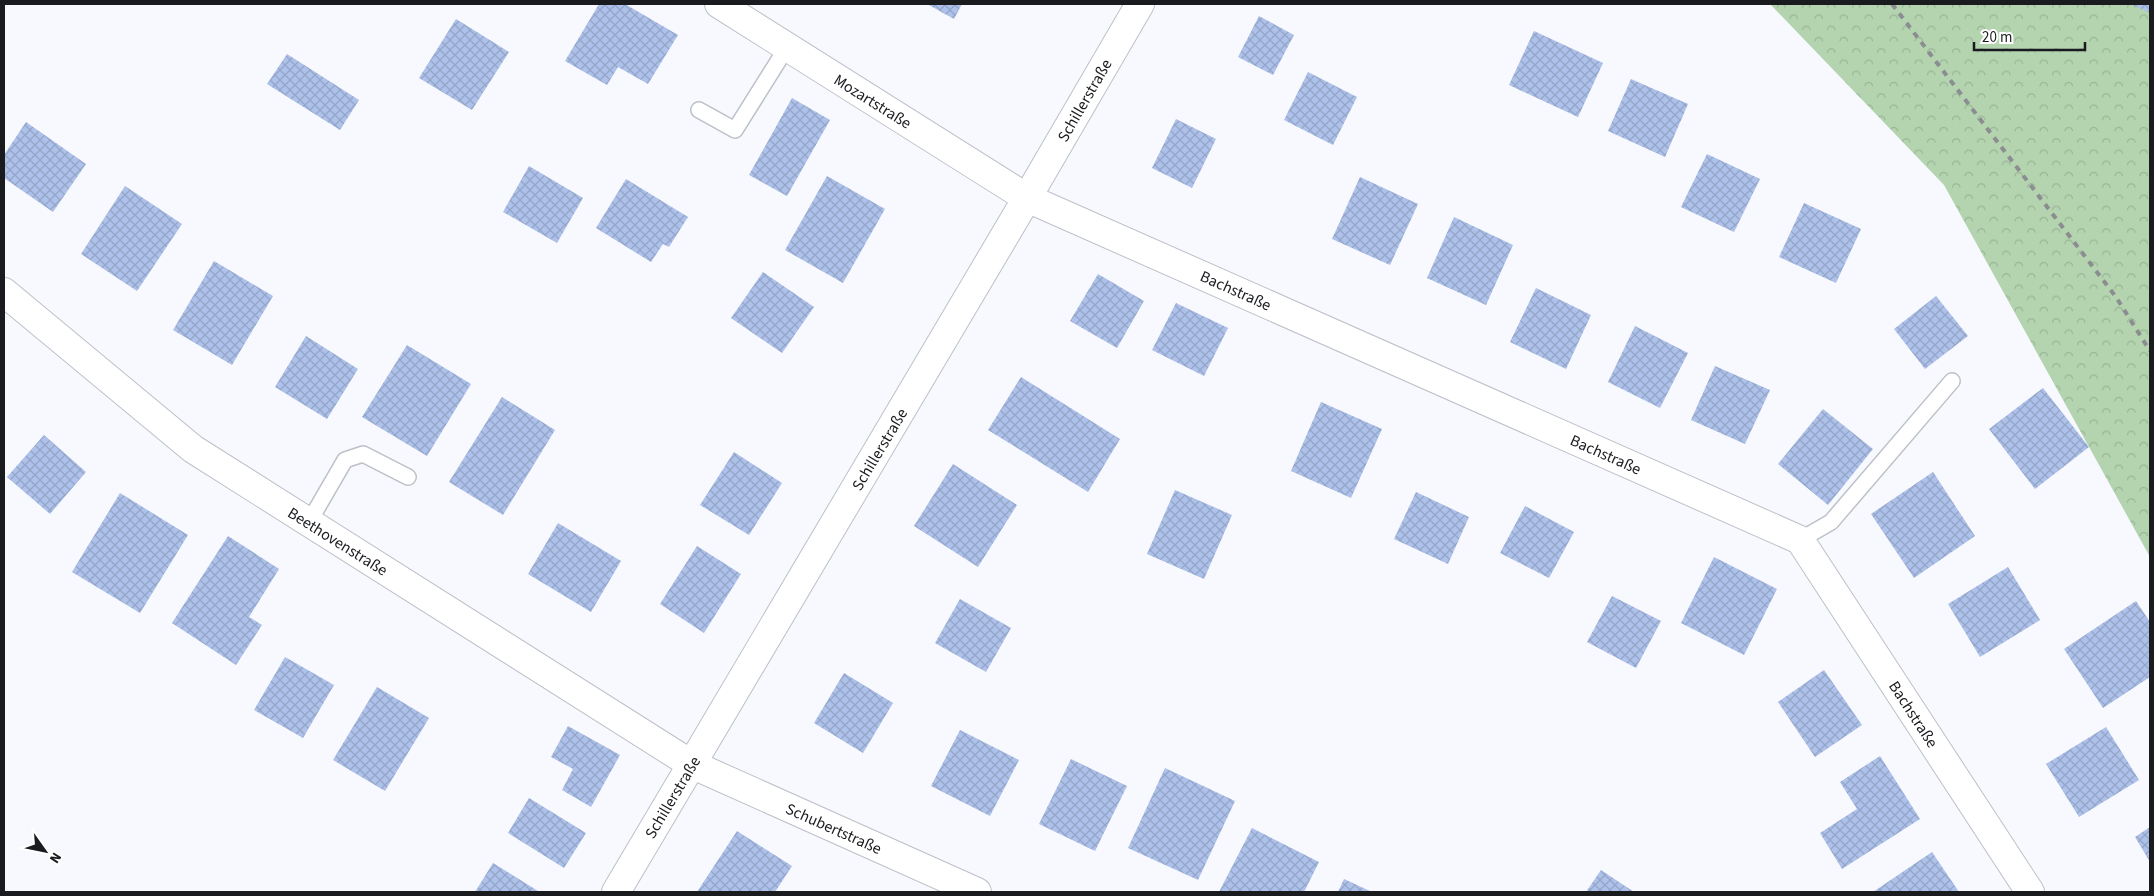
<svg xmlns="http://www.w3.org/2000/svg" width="2154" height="896" viewBox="0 0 2154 896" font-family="'Source Sans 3',sans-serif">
	<defs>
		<pattern id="forest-crowns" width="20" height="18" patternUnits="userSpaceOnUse" patternTransform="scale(1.25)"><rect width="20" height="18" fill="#b3d4af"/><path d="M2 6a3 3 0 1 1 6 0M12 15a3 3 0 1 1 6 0" fill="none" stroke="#99b596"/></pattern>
		<pattern id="building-cross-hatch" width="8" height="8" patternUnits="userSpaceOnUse" patternTransform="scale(1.25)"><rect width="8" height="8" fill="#adc1ea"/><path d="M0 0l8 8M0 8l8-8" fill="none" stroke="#94a5c8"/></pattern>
	</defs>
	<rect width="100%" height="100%" fill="#f7f9fe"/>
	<!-- forest -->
	<path fill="url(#forest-crowns)" d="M1770 4H2150V557L1944 185Z"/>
	<!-- building -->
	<path fill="url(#building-cross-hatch)" d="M599 4H625L678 35 648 84 618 67 607 85 565 61Z
		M927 4H962L954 19Z
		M2131 4H2150V13Z
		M1259 16 1294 35 1273 75 1238 57Z
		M456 19 509 52 472 110 419 78Z
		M1534 31 1603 63 1578 117 1509 85Z
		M287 54 359 100 340 130 267 84Z
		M1308 72 1357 97 1333 145 1284 120Z
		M1631 79 1688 104 1665 157 1608 131Z
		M792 98 830 120 787 196 749 175Z
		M1176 119 1216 139 1192 188 1152 168Z
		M26 122 86 164 53 212 4 178V155Z
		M1707 154 1760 179 1734 232 1681 207Z
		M529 166 583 198 557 243 503 212Z
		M827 176 885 209 843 283 785 250Z
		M1360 177 1418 204 1390 265 1332 239Z
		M626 179 688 217 669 247 663 244 651 262 596 228Z
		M125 186 182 224 137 291 81 254Z
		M1804 203 1861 229 1836 283 1779 257Z
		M1454 217 1513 245 1486 305 1427 278Z
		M214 261 273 296 232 365 173 330Z
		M763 272 814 307 782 353 731 318Z
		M1098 274 1144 301 1117 348 1070 321Z
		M1536 288 1591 315 1566 369 1510 342Z
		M1936 296 1968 336 1925 369 1894 329Z
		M1176 303 1228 328 1204 376 1152 350Z
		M1635 326 1688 353 1660 408 1608 382Z
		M306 336 358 369 327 419 275 387Z
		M407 345 471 384 427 456 362 417Z
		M1715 366 1770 390 1745 444 1691 420Z
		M1021 377 1120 439 1088 492 988 430Z
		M2043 388 2089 447 2035 489 1989 429Z
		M502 397 555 430 503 515 449 482Z
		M1321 402 1382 429 1351 498 1291 471Z
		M1823 409 1873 449 1828 505 1778 464Z
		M44 435 86 472 50 514 7 477Z
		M734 452 782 483 749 535 700 505Z
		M953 464 1017 505 978 567 914 526Z
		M1933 472 1975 536 1914 578 1871 514Z
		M1175 490 1232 515 1204 579 1147 554Z
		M1416 492 1469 517 1448 564 1394 539Z
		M120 493 188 535 140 613 72 572Z
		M1525 506 1574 532 1549 578 1500 553Z
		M558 523 621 561 591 612 528 574Z
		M228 536 279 569 249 617 262 625 236 665 172 623Z
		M697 546 741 574 704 633 660 604Z
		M1714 557 1777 589 1744 655 1681 623Z
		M2008 567 2040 620 1980 657 1948 604Z
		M1612 596 1661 621 1636 668 1587 642Z
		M960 599 1011 628 986 672 935 643Z
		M2136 601 2150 622V677L2103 708 2064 649Z
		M285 657 334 685 303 738 254 710Z
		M1824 670 1862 725 1815 757 1778 702Z
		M844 673 893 703 863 753 814 723Z
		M377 687 429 718 385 791 333 760Z
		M568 726 620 755 591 807 562 790 573 769 551 757Z
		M2106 727 2139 780 2079 817 2046 764Z
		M960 730 1019 760 990 816 931 786Z
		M1880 756 1920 819 1842 869 1820 833 1857 809 1840 782Z
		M1071 759 1127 786 1095 851 1039 824Z
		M1165 768 1235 801 1198 880 1128 848Z
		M529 798 586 833 564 868 508 833Z
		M2150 827V862L2135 837Z
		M1252 828 1319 862 1304 892H1219Z
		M737 831 792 866 775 892H697Z
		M1932 852 1959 892H1873Z
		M493 863 538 891 537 892H475Z
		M1601 870 1634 892H1586Z
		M1344 879 1372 892H1338Z"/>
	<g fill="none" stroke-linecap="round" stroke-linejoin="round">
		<!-- service casing -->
		<g stroke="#bcc0c8" stroke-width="18">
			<path id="service" d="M699 110 735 130 787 47
				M309 522 345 460 363 454 408 477
				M1800 540 1831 522 1952 381"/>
		</g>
		<!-- minor casing -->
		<g stroke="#bcc0c8" stroke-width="30">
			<path id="minor" d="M719 4 1027 198 1800 540 2030 892
				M4 292 193 449 691 764 977 892
				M616 892 1027 198 1140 4"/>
		</g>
		<!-- service -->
		<use href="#service" stroke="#fff" stroke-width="15"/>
		<!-- minor -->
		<use href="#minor" stroke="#fff" stroke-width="28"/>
		<!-- rail -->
		<path stroke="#8b8d91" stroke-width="4" stroke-dasharray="6 6" stroke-linecap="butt" d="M1892 4 2116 297 2150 351"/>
	</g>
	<g text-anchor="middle" stroke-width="4" stroke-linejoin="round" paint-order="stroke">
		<!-- street labels -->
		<g font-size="16" fill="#191b1e" stroke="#fff">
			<text transform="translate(1084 100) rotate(-60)" y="6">Schillerstraße</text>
			<text transform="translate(873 101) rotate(32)" y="6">Mozartstraße</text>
			<text transform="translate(1236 290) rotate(24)" y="6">Bachstraße</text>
			<text transform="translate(879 449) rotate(-59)" y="6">Schillerstraße</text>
			<text transform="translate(1606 454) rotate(24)" y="6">Bachstraße</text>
			<text transform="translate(338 541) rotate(32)" y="6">Beethovenstraße</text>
			<text transform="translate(1914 714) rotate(57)" y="6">Bachstraße</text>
			<text transform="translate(672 797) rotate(-59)" y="6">Schillerstraße</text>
			<text transform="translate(834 828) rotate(24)" y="6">Schubertstraße</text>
		</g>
	</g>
	<!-- border -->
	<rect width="2154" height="896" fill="none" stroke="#191b1e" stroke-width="10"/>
	<!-- north arrow -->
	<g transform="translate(45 851) rotate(123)" stroke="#ffffff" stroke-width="4" paint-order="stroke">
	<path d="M0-4L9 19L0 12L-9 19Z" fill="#191b1e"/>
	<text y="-8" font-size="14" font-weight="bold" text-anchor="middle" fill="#191b1e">N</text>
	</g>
	<!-- scale -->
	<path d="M1974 42v8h111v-8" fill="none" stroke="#191b1e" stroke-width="2.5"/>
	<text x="1982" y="42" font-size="15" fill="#191b1e" stroke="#ffffff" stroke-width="4" paint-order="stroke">20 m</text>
</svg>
